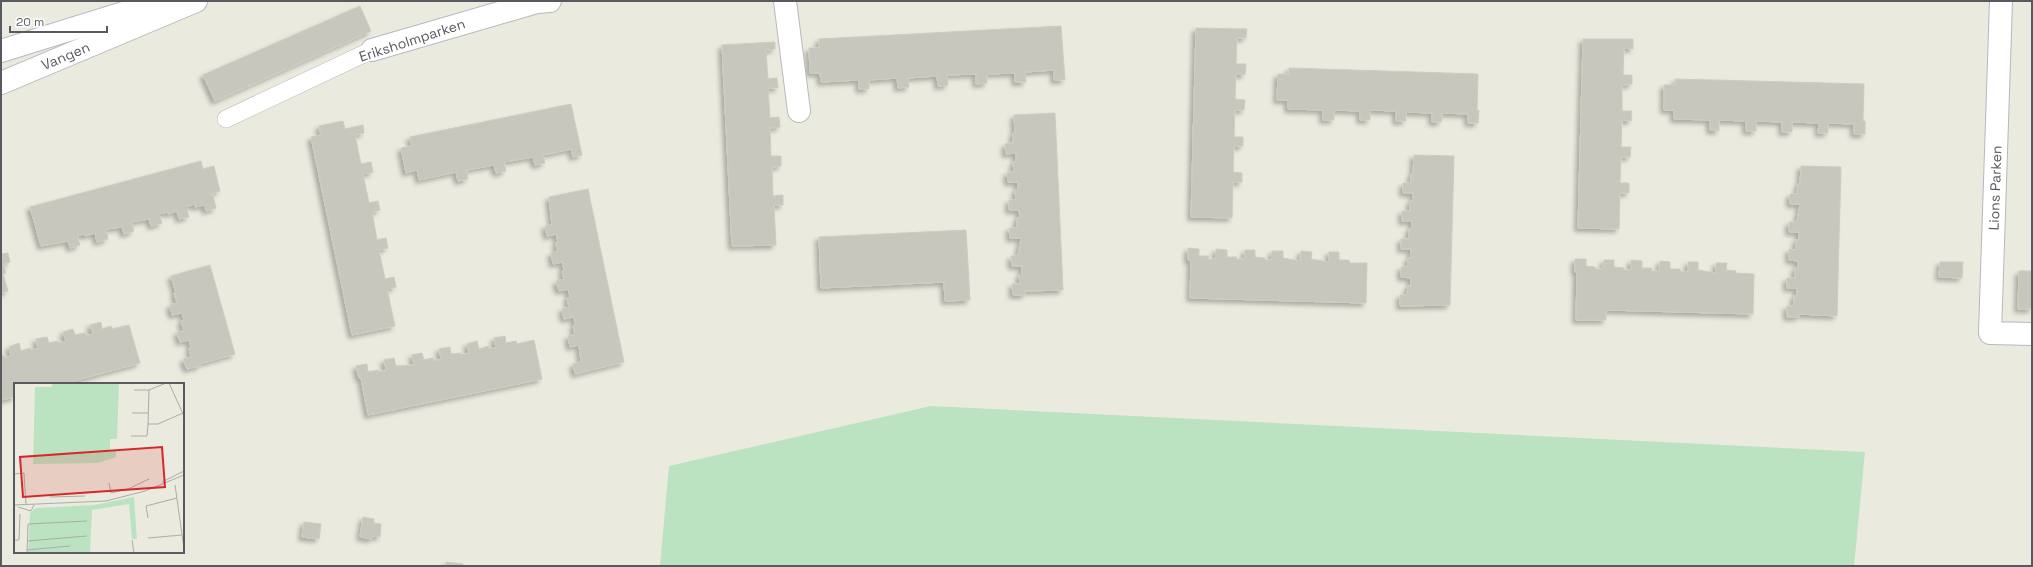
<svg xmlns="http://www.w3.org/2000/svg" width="2033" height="567" viewBox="0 0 2033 567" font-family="'Space Grotesk',sans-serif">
	<defs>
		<filter id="shadow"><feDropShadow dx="-3.5" dy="3.5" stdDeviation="2" flood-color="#0004"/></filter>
	</defs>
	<rect width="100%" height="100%" fill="#ebeadf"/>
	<!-- green -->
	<path fill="#bbe3c1" d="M931 406 1865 452 1854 566H660L669 466Z"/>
	<!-- building -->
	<path fill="#c8c7be" stroke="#cfcdbd" filter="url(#shadow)" d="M360 6 371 31 215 101 203 75Z
		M1061 26 1065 80H1054V70L1025 72 1026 82H1015V73L987 74V83L976 84V74L947 75 948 85 938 86 937 76 908 78 909 87 898 88 897 78 869 80V89H859V80L821 82 820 73H810L809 48H819V39Z
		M1196 28 1247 29 1246 38H1237L1236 64H1246L1245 75 1236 74 1235 99 1245 100 1244 110H1235L1234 137H1243V146H1234L1233 172 1242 173V182H1233L1232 218 1191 217Z
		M1583 39H1633V49L1624 48 1623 75H1632V84L1622 85V111H1632L1631 121 1622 120 1621 147H1631L1630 157H1621L1620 183H1629V193H1620L1619 229 1578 228Z
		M775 42V49L766 50 768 79 777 78 778 88H768L770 118 779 117 780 127 770 128 771 156H781V166L772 167 773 196 783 195V205H774L776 245 732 246 722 45Z
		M1289 68 1478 74 1477 111 1479 110 1478 123H1468V114L1442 113 1441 122H1432V113L1406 112V121H1396V111L1370 110V120H1360V111L1334 110V120H1323V110L1288 109V100H1277L1278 74H1289Z
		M1675 79 1864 84 1863 121H1865V134H1854V124L1828 123V133H1818L1819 123 1792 122V132H1782V122L1756 121V131H1746V121L1719 120V131L1710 130V120L1674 119V110H1664V85H1675Z
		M571 104 582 155 573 157 571 149 543 155 545 163 535 165 533 157 504 162 506 171 496 173 494 165 467 170 468 179 458 181 456 172 419 180 417 170 406 173 401 148 412 146 410 137Z
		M1055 113 1063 290 1025 291V295H1013L1012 284H1020L1019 275 1022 274V266H1012L1011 256H1018L1021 238H1010L1009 228H1017V218H1020L1019 210H1009V200H1016L1015 190H1018V182H1008L1007 172H1014L1013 162H1016V153L1006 154 1005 144 1013 143V133H1015L1014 115Z
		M343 121 345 129 363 125 364 133 355 135 361 164 371 162 373 172 363 174 369 203 378 201 380 210 372 212 377 240 386 238 388 248 379 250 385 279 394 277 396 287 387 289 395 326 352 335 311 137 321 135 319 126Z
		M1414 155 1454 156 1450 305 1400 306V295H1407L1408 286H1411V278L1401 277V267H1408V258H1411V249H1401V239H1409V229H1412V221H1402V211H1410V201H1413V193H1403V183H1411V174H1413Z
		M201 161 203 169 214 166 220 191 210 194 211 196 213 195 216 208 206 211 204 205 195 207 194 204 186 207 189 217 179 219 177 211 168 214V212L159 214 162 223 151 226 149 219 131 222 134 231 124 234 122 227 106 229 108 239 97 242 95 233 85 236 84 234 77 236 80 245 70 248 68 241 41 246 30 207Z
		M1801 166 1841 167 1837 316 1799 314V317H1787V306H1794V296H1797V288H1787V278H1795V268H1798V261L1789 260V249L1796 250V240H1799V232H1789V222H1797L1800 204H1790V194H1797L1798 184H1800Z
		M588 189 624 362 575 374 573 364 581 362 579 345 570 347 568 336 575 335 573 326 575 325 574 317 564 319 562 309 569 307 567 298 570 297 568 289 559 291 556 281 564 280 562 271 564 270 562 262 553 264 551 253 557 252 556 242H558L556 234 547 236 545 226 552 225 549 197Z
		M966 230 970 300 945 301 944 282 821 288 819 237Z
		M1188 248 1199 249V256H1209L1208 259H1216V249L1227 250V257H1237L1236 259H1245V250H1255V257L1265 258V260H1272V251H1283V258L1300 261 1301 251 1312 252 1311 259 1329 262V252H1339V260H1349L1350 263H1367L1366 303 1190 298 1191 261 1188 260Z
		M8 253 10 262 3 264 6 273 3 274 8 291 1 293V254Z
		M1575 259H1586V266L1595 267V269H1603L1604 260H1614V267L1624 268 1623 270H1631V260L1642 261V268H1652L1651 271H1659L1660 261 1670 262V269H1680V271L1688 272V262H1698V270L1716 273V263H1727L1726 270 1736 271V273L1754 274 1753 314 1606 310V320H1576L1577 272H1575Z
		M1940 262H1963L1962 278 1939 277Z
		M210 265 235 354 199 364 200 366 187 369 183 359 191 357 189 348H191L189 340 180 342 177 332 184 331 181 321 184 320 182 313 172 315 170 305 177 303 174 293H176L171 276Z
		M2019 271H2032V309H2018Z
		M101 322 102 329 111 326 112 329 129 325 140 363 62 384H15V397L1 400V356L3 355 4 358 11 356 9 347 19 343 21 351 30 348 31 350 38 349 36 339 47 337 49 343 58 341V343L66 341 63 332 73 329 75 335 85 333 86 336 93 334 90 325Z
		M505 336 506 343 516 341 517 344 534 340 542 379 368 415 361 378H359L356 366 367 364 368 372 378 370V372L386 370 384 360 394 358 396 366 414 365 412 355 422 353 424 360 433 358 434 361 441 359 439 349 450 347 451 354 461 353V355L469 353 467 344 477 341 479 349 489 346V349L496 348 494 338Z
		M363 517 374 519V523L381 524 380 537 373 536 372 539 360 537Z
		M304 522 321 524 319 539 302 537Z
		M446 562 463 564V566H446Z"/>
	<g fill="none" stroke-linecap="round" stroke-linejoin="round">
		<!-- service casing -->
		<g stroke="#b7b8be" stroke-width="18">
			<path id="service" d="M226 119 372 50"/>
		</g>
		<!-- minor casing -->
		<g stroke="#b7b8be" stroke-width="24">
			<path id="minor" d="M785 1 799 111
				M2001 1 1990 333 2032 334
				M372 50 537 2 550 1"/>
		</g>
		<!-- tertiary casing -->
		<g stroke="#b7b8be" stroke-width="24">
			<g id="tertiary">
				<path d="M1 51 162 1"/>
				<path id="s1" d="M1 83 196 1"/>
			</g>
		</g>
		<!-- service -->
		<use href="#service" stroke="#fff" stroke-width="17"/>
		<!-- minor -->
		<use href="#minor" stroke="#fff" stroke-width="22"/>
		<!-- tertiary -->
		<use href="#tertiary" stroke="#fff" stroke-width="22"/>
	</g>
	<g text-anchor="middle" stroke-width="4" stroke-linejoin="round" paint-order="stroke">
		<!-- street labels -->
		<g font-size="14" fill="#585a60" stroke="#fff">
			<text transform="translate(412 40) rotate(-18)" y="5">Eriksholmparken</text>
			<text dy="5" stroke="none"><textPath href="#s1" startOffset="70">Vangen</textPath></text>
			<text transform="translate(1995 188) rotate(-88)" y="5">Lions Parken</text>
		</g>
	</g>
	<!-- overview -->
	<g transform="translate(14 383)">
		<rect width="170" height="170" fill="#ebeadf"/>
		<path d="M38 0H105L103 56H96V67H102V74L84 80 19 81 21 4H38ZM120 114 123 156H118L115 121 78 127 76 170H14L16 130 22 125 80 122Z" fill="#bbe3c1"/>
		<path fill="none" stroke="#acaca8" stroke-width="1" d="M155 0 170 33M120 7H135L152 0M118 30H134M134 41 135 7M117 53H133L134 41H144L169 30M0 91 10 90 12 122M148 99 170 88M95 100 97 110 114 106 135 96M161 102 170 166M36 114 71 113M0 122 92 118 131 108 170 92M4 124 17 128 20 122M134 135 132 123 163 115M134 155 168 152M0 157H5L6 131M118 157 120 170M13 158 73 153M13 167 56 163M13 170 14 141 73 138"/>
		<path fill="#d62828" fill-opacity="0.15" stroke="#d62828" stroke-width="2" d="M148 64 151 104 9 114 6 74Z"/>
		<rect width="170" height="170" fill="none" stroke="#585a60" stroke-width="2"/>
	</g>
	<!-- border -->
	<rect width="2033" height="567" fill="none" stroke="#585a60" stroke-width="4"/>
	<!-- scale -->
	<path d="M10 26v6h97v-6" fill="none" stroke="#585a60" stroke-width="2"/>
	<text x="16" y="26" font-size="12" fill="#585a60" stroke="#ffffff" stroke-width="3" paint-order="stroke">20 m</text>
</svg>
